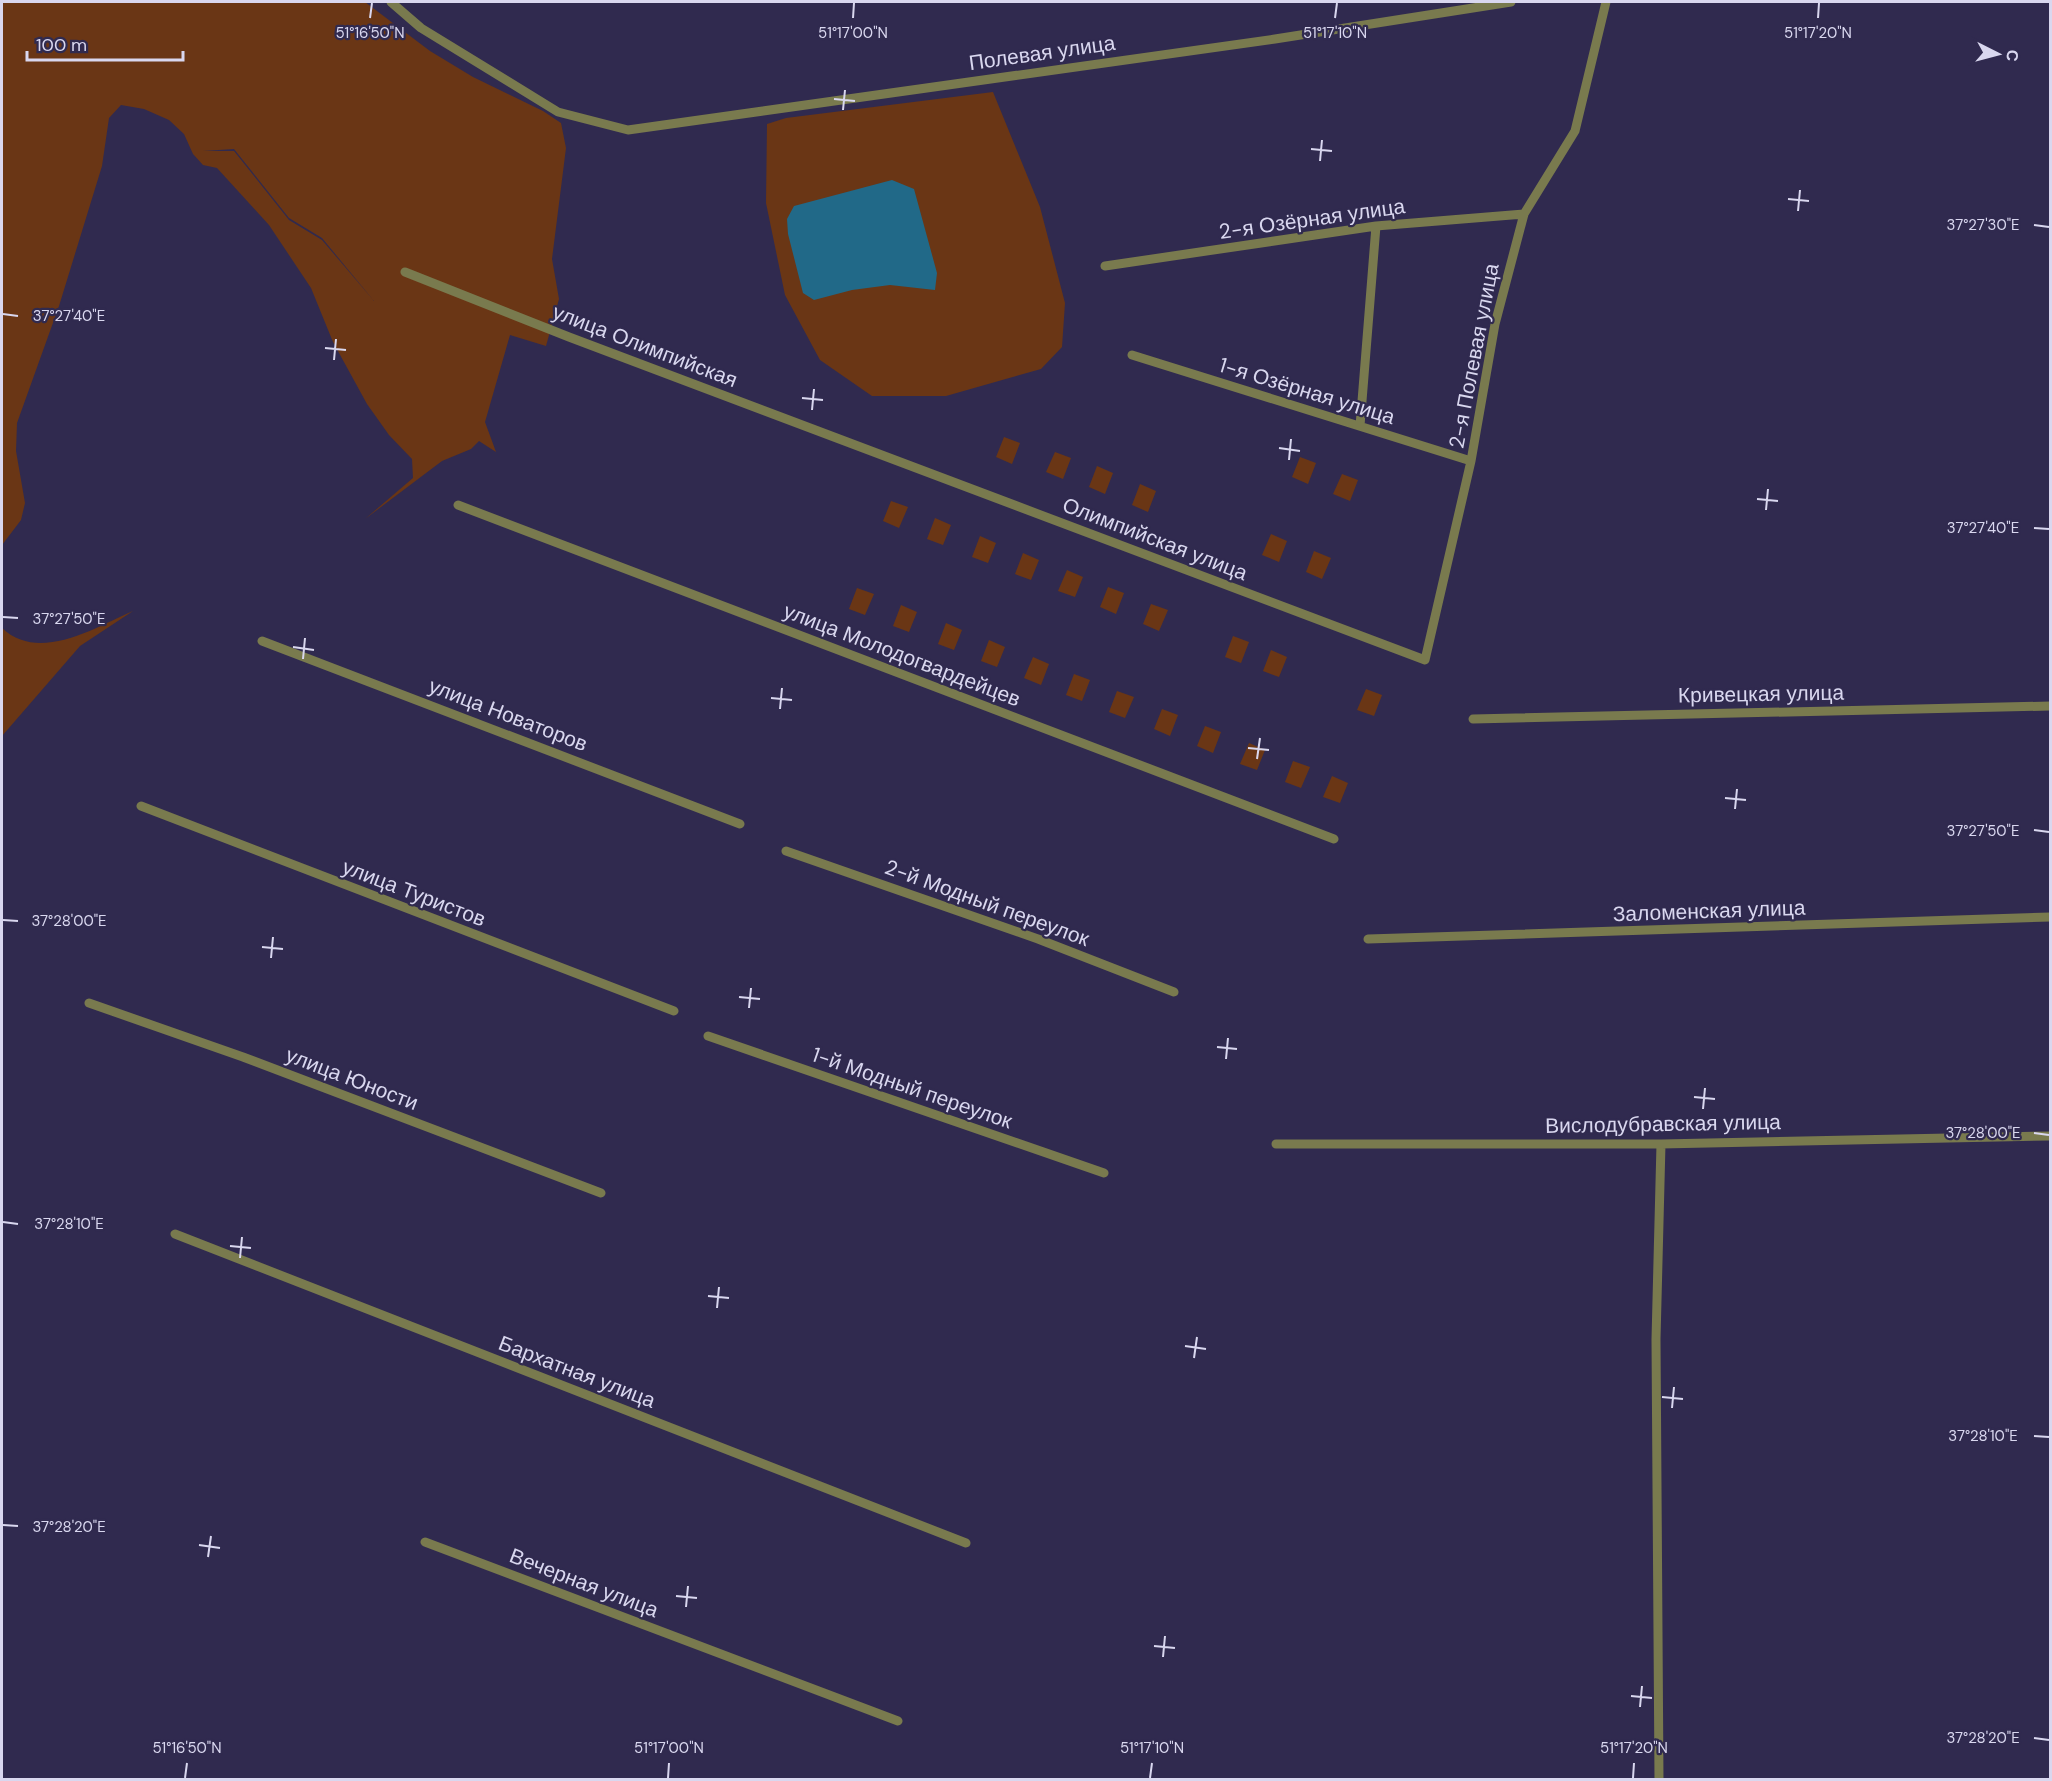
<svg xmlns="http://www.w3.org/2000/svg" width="2052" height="1781" viewBox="0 0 2052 1781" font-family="'DM Sans',sans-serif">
	<rect width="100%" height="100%" fill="#302a4f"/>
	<!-- green -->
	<path fill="#6a3615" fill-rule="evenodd" d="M2 2H365L430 51 473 77 543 111 561 123 566 148 552 259 559 299 546 346 510 335 485 422 496 452 479 441 471 449 442 461 365 519 413 478 412 459 389 435 367 404 333 342 311 288 269 225 217 168 203 165 193 154 184 134 169 120 144 109 121 105 109 118 102 166 59 306 17 423 16 451 25 503 21 520 2 545ZM234 149 289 218 322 238 374 301 322 240 289 220 234 151H203Z
		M993 92 1040 207 1065 303 1062 347 1041 369 946 396H872L820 360 785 295 766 203 767 124 786 118Z
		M1004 437 1020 443 1012 464 996 457Z
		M1055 452 1071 458 1063 479 1046 472Z
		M1300 457 1316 463 1308 484 1292 477Z
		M1097 466 1113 473 1105 494 1089 487Z
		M1342 474 1358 480 1350 501 1333 494Z
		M1140 484 1156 491 1148 512 1132 505Z
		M891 501 908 507 899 528 883 521Z
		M935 518 951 525 943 545 927 539Z
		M1271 534 1287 541 1279 562 1262 555Z
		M980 536 996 543 988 563 972 557Z
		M1314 551 1331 558 1322 579 1306 572Z
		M1023 553 1039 560 1031 580 1015 574Z
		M1067 570 1083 577 1075 597 1058 591Z
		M1108 587 1124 593 1116 614 1100 607Z
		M857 588 874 594 865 615 849 609Z
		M1151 604 1168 610 1159 631 1143 624Z
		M901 605 917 612 909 632 893 626Z
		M133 611 80 646 2 736V628C39 663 94 628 133 611Z
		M946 623 962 630 954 650 938 644Z
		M1233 636 1249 642 1241 663 1225 657Z
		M989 640 1005 647 997 667 981 661Z
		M1271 650 1287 657 1279 677 1263 671Z
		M1033 657 1049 664 1041 685 1024 678Z
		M1074 674 1090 680 1082 701 1066 695Z
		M1366 689 1382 695 1374 716 1357 710Z
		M1117 691 1134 697 1125 718 1109 712Z
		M1162 709 1178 715 1170 736 1154 729Z
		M1205 726 1221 732 1213 753 1197 746Z
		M1249 743 1265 750 1257 770 1240 764Z
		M1293 761 1310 767 1301 788 1285 782Z
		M1332 776 1348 783 1340 803 1323 797Z"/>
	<!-- water -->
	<path fill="#216988" d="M892 180 914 189 937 273 935 290 890 285 852 290 814 300 803 293 788 234 787 219 794 206Z"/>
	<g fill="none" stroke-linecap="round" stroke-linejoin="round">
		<!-- street -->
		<path stroke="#797a4e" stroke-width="9" d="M391 2 421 28 558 112 628 130 1275 39 1511 2
			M1105 266 1376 226 1524 214
			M405 272 569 337 1425 660 1471 461 1495 324 1524 214 1575 131 1606 2
			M1132 355 1471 461
			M1360 426 1376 226
			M458 505 1334 839
			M262 641 740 824
			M1473 719 2050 706
			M141 806 674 1011
			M786 851 1038 939 1174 992
			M1368 939 2050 917
			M89 1003 243 1057 601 1193
			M708 1036 1104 1173
			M1276 1144H1661L2050 1136
			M175 1234 966 1543
			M425 1542 898 1721
			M1659 1780 1656 1339 1661 1144"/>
	</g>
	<!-- ticks -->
	<path fill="none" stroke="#d9d7ef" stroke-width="2" d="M370 18 372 3M853 18 854 3M1335 18 1337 3M1818 18 1819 3M834 99 855 101M843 110 845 90M1311 149 1332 151M1320 161 1322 140M1788 199 1809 201M1798 211 1800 190M2034 225 2049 227M3 314 18 316M325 348 346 350M334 360 336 339M802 398 823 400M812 410 814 389M1279 448 1300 451M1289 460 1291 439M1757 499 1778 501M1766 510 1768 489M2034 528 2049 529M3 617 18 618M293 647 314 650M303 659 305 638M771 698 792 700M780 709 782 688M1248 748 1269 750M1257 759 1260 738M1725 798 1746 800M1735 809 1737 789M2034 830 2049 832M3 920 18 921M262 947 283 949M271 958 273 937M739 997 760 999M749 1008 751 988M1217 1047 1237 1049M1226 1059 1228 1038M1694 1097 1715 1099M1703 1109 1705 1088M2034 1133 2049 1135M3 1222 18 1224M230 1246 251 1248M240 1258 242 1237M708 1296 729 1298M717 1308 719 1287M1185 1346 1206 1349M1194 1358 1197 1337M1662 1397 1683 1399M1672 1408 1674 1387M2034 1436 2049 1437M3 1525 18 1526M199 1545 220 1548M208 1557 211 1536M676 1596 697 1598M686 1607 688 1586M1154 1646 1175 1648M1163 1657 1165 1636M1631 1696 1652 1698M1640 1707 1642 1686M2034 1738 2049 1740M185 1778 187 1763M668 1778 669 1763M1150 1778 1152 1763M1633 1778 1634 1763"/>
	<g text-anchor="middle" stroke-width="4.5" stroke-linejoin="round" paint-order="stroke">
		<!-- street labels -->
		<g font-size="21" fill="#d9d7ef" stroke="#302a4f">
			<text transform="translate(1042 53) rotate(-8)" y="7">Полевая улица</text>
			<text transform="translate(1312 219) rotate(-8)" y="7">2-я Озёрная улица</text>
			<text transform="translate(645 346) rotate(21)" y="7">улица Олимпийская</text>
			<text transform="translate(1474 356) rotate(-79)" y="7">2-я Полевая улица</text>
			<text transform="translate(1307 391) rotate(17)" y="7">1-я Озёрная улица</text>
			<text transform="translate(1155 539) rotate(21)" y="7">Олимпийская улица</text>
			<text transform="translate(902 655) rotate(21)" y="7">улица Молодогвардейцев</text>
			<text transform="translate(1761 694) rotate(-1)" y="7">Кривецкая улица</text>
			<text transform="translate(508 715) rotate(21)" y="7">улица Новаторов</text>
			<text transform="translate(414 893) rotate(21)" y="7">улица Туристов</text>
			<text transform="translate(987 903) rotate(20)" y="7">2-й Модный переулок</text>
			<text transform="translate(1709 911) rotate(-2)" y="7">Заломенская улица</text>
			<text transform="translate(352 1079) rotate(21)" y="7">улица Юности</text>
			<text transform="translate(912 1088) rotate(19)" y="7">1-й Модный переулок</text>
			<text transform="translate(1663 1124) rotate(-1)" y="7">Вислодубравская улица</text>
			<text transform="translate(577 1372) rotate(21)" y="7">Бархатная улица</text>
			<text transform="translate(584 1583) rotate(21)" y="7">Вечерная улица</text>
		</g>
	</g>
	<g font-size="15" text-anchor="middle" fill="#d9d7ef" stroke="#302a4f" stroke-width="4.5" stroke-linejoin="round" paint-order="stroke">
		<text x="370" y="38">51°16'50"N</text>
		<text x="853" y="38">51°17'00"N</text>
		<text x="1335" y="38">51°17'10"N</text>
		<text x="1818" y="38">51°17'20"N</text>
		<text x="1983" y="230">37°27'30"E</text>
		<text x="69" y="321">37°27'40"E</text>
		<text x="1983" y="533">37°27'40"E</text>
		<text x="69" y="624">37°27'50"E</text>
		<text x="1983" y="836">37°27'50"E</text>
		<text x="69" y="926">37°28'00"E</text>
		<text x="1983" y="1138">37°28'00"E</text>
		<text x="69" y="1229">37°28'10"E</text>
		<text x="1983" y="1441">37°28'10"E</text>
		<text x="69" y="1532">37°28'20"E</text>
		<text x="1983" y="1743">37°28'20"E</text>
		<text x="187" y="1753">51°16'50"N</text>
		<text x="669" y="1753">51°17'00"N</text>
		<text x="1152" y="1753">51°17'10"N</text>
		<text x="1634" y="1753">51°17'20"N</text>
	</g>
	<!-- border -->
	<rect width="2052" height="1781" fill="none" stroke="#d9d7ef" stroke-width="6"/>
	<!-- north arrow -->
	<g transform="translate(1998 54) rotate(96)" stroke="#302a4f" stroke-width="4.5" paint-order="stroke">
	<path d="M0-4.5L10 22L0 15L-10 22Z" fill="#d9d7ef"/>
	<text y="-9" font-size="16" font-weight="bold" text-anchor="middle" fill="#d9d7ef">С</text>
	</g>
	<!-- scale -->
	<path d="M27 51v9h156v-9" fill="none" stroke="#d9d7ef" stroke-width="3"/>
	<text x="36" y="51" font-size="18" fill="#d9d7ef" stroke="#302a4f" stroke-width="4.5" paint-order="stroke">100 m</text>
</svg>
